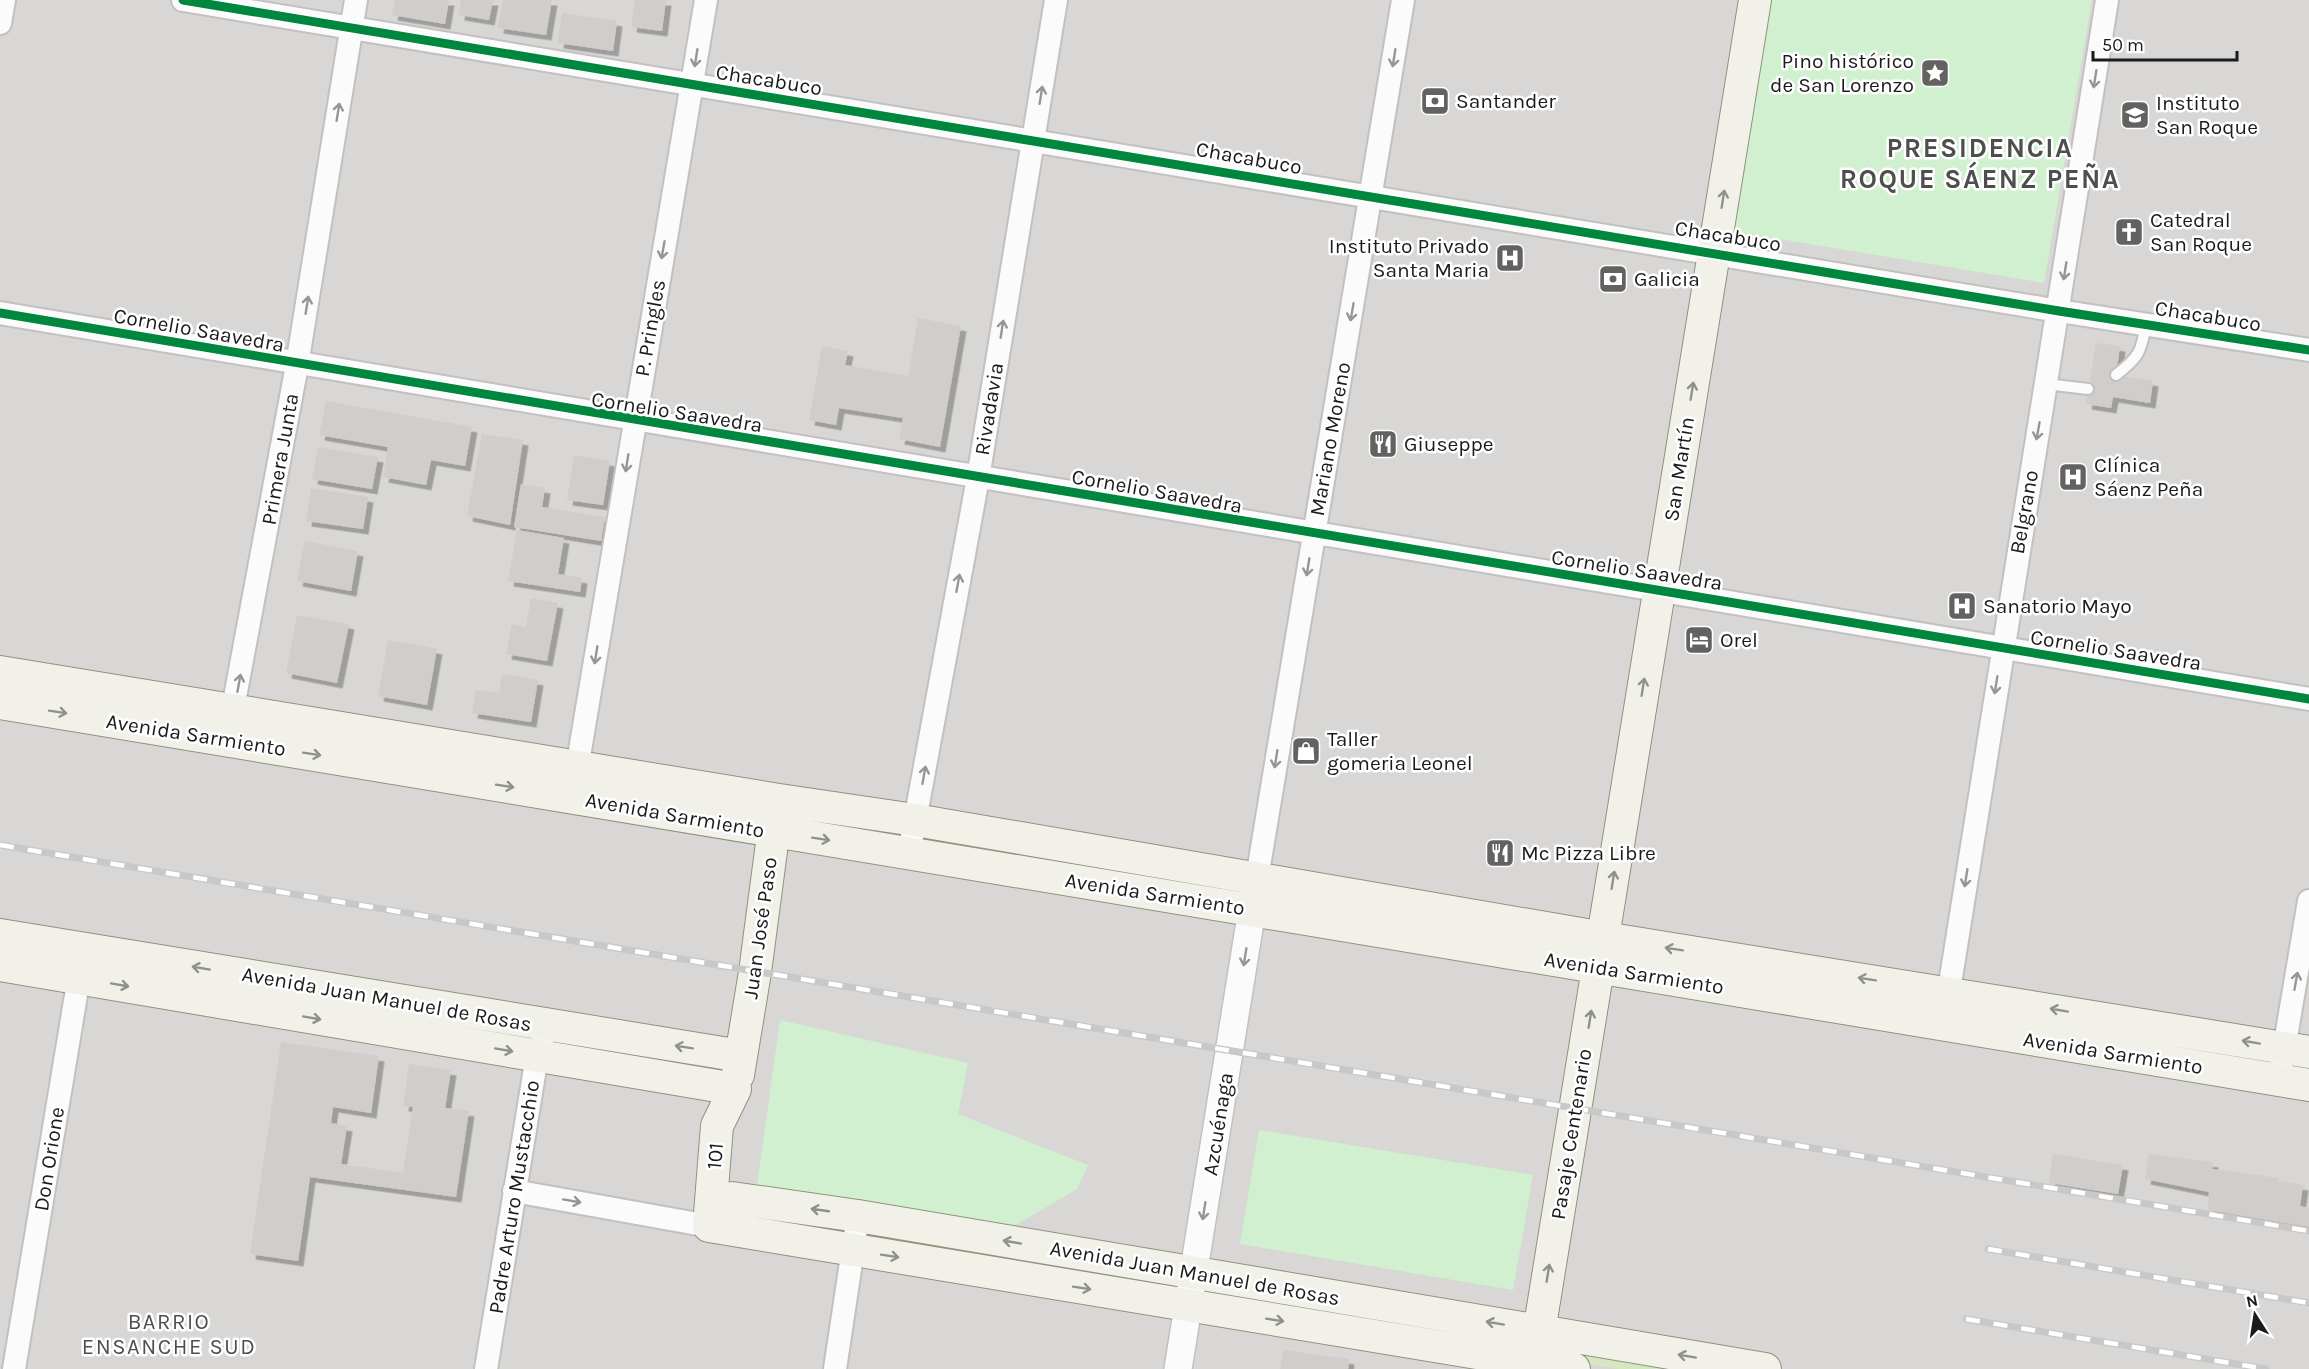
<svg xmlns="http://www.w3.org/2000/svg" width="2309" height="1369" viewBox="0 0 2309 1369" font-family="Karla,sans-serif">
	<defs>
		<filter id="shadow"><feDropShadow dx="5.5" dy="5.5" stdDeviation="0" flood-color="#0004"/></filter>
	</defs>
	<rect width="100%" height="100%" fill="#e9e7e3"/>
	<!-- residential -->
	<path fill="#d8d7d5" d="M0 0H2309V1369H0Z"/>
	<!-- grass -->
	<path fill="#d5e7c1" d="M569 1039 710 1063 709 1072 568 1047Z
		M886 1234 1171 1283 1169 1294 884 1245Z
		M1574 1351 1687 1369H1619L1572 1361Z"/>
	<!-- park -->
	<path fill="#d0f0d0" d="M1771 0H2092L2044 283 1732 231Z
		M780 1020 968 1063 958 1114 1088 1165 1077 1189 1011 1228 757 1186Z
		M1259 1130 1533 1175 1513 1290 1240 1244Z"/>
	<!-- building -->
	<path fill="#d0cdca" filter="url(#shadow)" d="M395 0H449L445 24 392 15Z
		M461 0H493L489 20 459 15Z
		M503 0H552L546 35 498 28Z
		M635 0H666L662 31 631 27Z
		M562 13 617 21 613 51 558 43Z
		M918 318 961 326 940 447 899 439 903 418 839 408 836 425 809 420 822 346 848 351 845 365 908 376Z
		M2096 343 2120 346 2116 375 2153 381 2150 403 2113 397 2111 408 2086 404Z
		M326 401 472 427 465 466 431 460 426 485 383 477 388 447 319 435Z
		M482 434 523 440 510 525 467 516Z
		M318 447 378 457 372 489 312 479Z
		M574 455 610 461 603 505 567 500Z
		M521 484 545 488 542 507 605 517 601 541 514 527Z
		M311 488 368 497 363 529 306 521Z
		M517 530 564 538 558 574 582 578 580 592 508 581Z
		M305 541 358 551 351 591 297 581Z
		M531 598 558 603 547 661 506 654 512 624 526 627Z
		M297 615 349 624 337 683 286 673Z
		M388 640 437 649 427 705 378 696Z
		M502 674 538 680 531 722 472 713 476 690 499 693Z
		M281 1042 379 1056 371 1113 333 1107 331 1123 347 1126 341 1164 403 1173 413 1107 403 1106 409 1064 451 1070 445 1108 469 1111 456 1197 310 1177 298 1261 250 1254Z
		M2053 1154 2123 1165 2118 1194 2049 1183Z
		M2149 1154 2213 1162 2212 1169 2279 1178 2278 1181 2303 1185 2300 1206 2309 1208V1227L2208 1210 2209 1192 2145 1179Z
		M1283 1350 1349 1359 1348 1369H1280Z"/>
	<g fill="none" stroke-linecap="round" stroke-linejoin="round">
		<!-- service casing -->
		<g stroke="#c2c1bf" stroke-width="14">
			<path id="service" d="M2116 375C2139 357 2141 353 2146 324
				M2046 384 2088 389"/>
		</g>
		<!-- minor casing -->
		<g stroke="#c2c1bf" stroke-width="26">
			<path id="minor" d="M183 0 2059 311 2309 350
				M0 23 4 0
				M0 313C769 447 1539 573 2309 699
				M230 724 297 365 356 0
				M575 780 706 0
				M909 853 978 478 1056 0
				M1257 878 1403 0
				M1946 1009 2107 0
				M2282 1061 2309 901
				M514 1191 709 1226
				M14 1369 81 965
				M486 1369 537 1056 542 1042
				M835 1369 858 1216"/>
		</g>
		<!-- tertiary casing -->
		<g stroke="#c2c1bf" stroke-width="30">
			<path id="tertiary" d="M1178 1369 1255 891"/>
		</g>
		<!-- secondary casing -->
		<g stroke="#90927c" stroke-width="34">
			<path id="secondary" d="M0 672 779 800 915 820 1604 938 2309 1052
				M0 703 2309 1085
				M0 935 741 1056
				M0 965 735 1089
				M738 1075 755 972 776 813
				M735 1089 717 1126 709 1226 1574 1369
				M732 1198 858 1216 1765 1369
				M1533 1369 1755 0"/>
		</g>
		<!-- service -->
		<use href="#service" stroke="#fcfbfb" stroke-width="10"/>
		<!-- minor -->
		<use href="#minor" stroke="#fcfbfb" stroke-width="22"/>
		<!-- tertiary -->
		<use href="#tertiary" stroke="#fcfbfb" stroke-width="27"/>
		<!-- secondary -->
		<use href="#secondary" stroke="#f2f1e9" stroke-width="32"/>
		<!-- rail casing -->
		<g stroke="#c9c8c8" stroke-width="7">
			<path id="rail" d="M0 845 2309 1231
				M1988 1249 2309 1303
				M1966 1319 2266 1369"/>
		</g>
		<!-- rail -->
		<use href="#rail" stroke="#fff" stroke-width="4.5" stroke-dasharray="14" stroke-linecap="butt"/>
		<!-- cycleway casing -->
		<g stroke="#fff" stroke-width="13">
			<path id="cycleway" d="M183 0 2059 311 2309 350
				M0 313C769 447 1539 573 2309 699"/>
		</g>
		<!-- cycleway -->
		<use href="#cycleway" stroke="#00873e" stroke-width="9"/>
	</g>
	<!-- one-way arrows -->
	<defs><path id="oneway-shaft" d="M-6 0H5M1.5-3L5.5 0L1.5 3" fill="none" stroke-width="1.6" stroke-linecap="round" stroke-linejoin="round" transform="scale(1.5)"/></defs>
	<g stroke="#979696">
		<use href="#oneway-shaft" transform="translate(696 58) rotate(99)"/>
		<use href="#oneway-shaft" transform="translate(1394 58) rotate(99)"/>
		<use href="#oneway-shaft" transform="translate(2095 79) rotate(99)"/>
		<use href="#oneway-shaft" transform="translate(1041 95) rotate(-81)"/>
		<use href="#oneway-shaft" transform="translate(338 112) rotate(-81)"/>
		<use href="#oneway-shaft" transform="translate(663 250) rotate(100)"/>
		<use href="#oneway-shaft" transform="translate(2065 271) rotate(99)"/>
		<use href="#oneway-shaft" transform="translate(307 305) rotate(-81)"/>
		<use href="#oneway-shaft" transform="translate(1352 312) rotate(100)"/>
		<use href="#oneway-shaft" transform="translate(1002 329) rotate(-81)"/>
		<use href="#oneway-shaft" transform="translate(2038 431) rotate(100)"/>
		<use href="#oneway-shaft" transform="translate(627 463) rotate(99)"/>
		<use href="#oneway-shaft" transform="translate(1308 567) rotate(99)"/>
		<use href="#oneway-shaft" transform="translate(958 583) rotate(-80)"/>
		<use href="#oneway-shaft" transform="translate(596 655) rotate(99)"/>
		<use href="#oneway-shaft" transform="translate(239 683) rotate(-80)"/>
		<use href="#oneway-shaft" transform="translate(1996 685) rotate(99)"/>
		<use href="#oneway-shaft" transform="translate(1276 759) rotate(99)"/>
		<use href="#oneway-shaft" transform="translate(924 775) rotate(-80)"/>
		<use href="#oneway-shaft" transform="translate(1966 878) rotate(99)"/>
		<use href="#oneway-shaft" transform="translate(1245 957) rotate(99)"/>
		<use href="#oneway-shaft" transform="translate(2296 981) rotate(-80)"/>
		<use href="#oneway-shaft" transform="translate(572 1201) rotate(10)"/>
		<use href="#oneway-shaft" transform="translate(1204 1211) rotate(99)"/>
	</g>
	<g stroke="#91918c">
		<use href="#oneway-shaft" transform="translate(1723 199) rotate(-81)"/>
		<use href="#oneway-shaft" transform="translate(1692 391) rotate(-81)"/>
		<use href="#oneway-shaft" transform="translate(1643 687) rotate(-81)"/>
		<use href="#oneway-shaft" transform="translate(58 712) rotate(9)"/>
		<use href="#oneway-shaft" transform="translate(312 754) rotate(9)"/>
		<use href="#oneway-shaft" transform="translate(505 786) rotate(9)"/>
		<use href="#oneway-shaft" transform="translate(821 839) rotate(9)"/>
		<use href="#oneway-shaft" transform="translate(1613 880) rotate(-81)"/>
		<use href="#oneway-shaft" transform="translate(1674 949) rotate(-171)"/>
		<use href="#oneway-shaft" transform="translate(201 968) rotate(-170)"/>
		<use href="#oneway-shaft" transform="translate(1867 979) rotate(-171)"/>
		<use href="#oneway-shaft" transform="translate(120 985) rotate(10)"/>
		<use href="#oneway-shaft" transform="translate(2059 1010) rotate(-170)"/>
		<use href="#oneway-shaft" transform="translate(312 1018) rotate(10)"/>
		<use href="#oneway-shaft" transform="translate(1590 1019) rotate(-81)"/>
		<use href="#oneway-shaft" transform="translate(2251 1042) rotate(-170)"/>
		<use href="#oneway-shaft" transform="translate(684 1047) rotate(-171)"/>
		<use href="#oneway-shaft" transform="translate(504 1050) rotate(10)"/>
		<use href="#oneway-shaft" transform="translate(820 1210) rotate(-172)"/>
		<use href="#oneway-shaft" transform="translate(1012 1242) rotate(-170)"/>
		<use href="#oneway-shaft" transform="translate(890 1256) rotate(9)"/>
		<use href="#oneway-shaft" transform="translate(1548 1273) rotate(-81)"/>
		<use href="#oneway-shaft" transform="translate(1082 1288) rotate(9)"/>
		<use href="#oneway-shaft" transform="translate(1275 1320) rotate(9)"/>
		<use href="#oneway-shaft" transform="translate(1495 1323) rotate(-170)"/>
		<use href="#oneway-shaft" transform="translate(1687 1356) rotate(-170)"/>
	</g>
	<!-- icons -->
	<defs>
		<g id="sight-square" transform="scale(1.5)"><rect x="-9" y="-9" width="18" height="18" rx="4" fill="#636261" stroke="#fff"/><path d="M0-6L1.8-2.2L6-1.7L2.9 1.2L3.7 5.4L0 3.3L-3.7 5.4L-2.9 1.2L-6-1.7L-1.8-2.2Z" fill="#fff"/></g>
		<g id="bank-square" transform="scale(1.5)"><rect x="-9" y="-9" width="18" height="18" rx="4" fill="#636261" stroke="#fff"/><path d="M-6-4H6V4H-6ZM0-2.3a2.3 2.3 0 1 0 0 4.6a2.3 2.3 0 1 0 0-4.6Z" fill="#fff"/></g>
		<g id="university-square" transform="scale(1.5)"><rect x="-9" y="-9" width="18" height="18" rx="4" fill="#636261" stroke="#fff"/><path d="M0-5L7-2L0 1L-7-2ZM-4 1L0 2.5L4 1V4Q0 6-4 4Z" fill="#fff"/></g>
		<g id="church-square" transform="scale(1.5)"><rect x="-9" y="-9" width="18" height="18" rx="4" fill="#636261" stroke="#fff"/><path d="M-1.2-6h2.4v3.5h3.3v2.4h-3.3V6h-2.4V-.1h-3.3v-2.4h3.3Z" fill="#fff"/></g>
		<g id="hospital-square" transform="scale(1.5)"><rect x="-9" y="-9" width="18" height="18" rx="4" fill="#636261" stroke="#fff"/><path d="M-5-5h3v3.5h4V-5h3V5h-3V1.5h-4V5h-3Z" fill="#fff"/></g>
		<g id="restaurant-square" transform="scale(1.5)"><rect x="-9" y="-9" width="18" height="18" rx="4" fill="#636261" stroke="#fff"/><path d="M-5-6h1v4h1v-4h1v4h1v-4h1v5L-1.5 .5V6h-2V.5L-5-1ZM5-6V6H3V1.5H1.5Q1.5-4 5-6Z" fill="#fff"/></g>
		<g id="hotel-square" transform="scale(1.5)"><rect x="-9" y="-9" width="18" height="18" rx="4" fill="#636261" stroke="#fff"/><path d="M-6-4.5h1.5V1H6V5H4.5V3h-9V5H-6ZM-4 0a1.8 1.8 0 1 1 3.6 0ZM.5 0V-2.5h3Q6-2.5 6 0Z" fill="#fff"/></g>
		<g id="shop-square" transform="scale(1.5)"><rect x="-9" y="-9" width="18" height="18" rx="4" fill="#636261" stroke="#fff"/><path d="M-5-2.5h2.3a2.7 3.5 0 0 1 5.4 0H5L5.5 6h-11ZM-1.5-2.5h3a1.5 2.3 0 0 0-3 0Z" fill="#fff"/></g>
	</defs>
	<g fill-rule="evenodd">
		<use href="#sight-square" x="1935" y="73"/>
		<use href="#bank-square" x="1435" y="101"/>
		<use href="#university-square" x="2135" y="115"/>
		<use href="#church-square" x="2129" y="232"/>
		<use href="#hospital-square" x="1510" y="258"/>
		<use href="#bank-square" x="1613" y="279"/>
		<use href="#restaurant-square" x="1383" y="444"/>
		<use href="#hospital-square" x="2073" y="477"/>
		<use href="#hospital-square" x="1962" y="606"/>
		<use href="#hotel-square" x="1699" y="640"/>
		<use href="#shop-square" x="1306" y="751"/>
		<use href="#restaurant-square" x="1500" y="853"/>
	</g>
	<g text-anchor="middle" stroke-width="5" stroke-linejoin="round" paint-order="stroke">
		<!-- poi labels -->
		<g font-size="21" fill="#1b1b1b" stroke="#fff" text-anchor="start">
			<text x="1914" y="68" text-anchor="end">Pino histórico<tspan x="1914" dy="24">de San Lorenzo</tspan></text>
			<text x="1456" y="108">Santander</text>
			<text x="2156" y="110">Instituto<tspan x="2156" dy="24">San Roque</tspan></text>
			<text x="2150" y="227">Catedral<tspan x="2150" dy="24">San Roque</tspan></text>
			<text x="1489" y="253" text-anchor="end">Instituto Privado<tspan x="1489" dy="24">Santa Maria</tspan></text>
			<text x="1634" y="286">Galicia</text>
			<text x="1404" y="451">Giuseppe</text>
			<text x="2094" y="472">Clínica<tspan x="2094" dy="24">Sáenz Peña</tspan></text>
			<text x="1983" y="613">Sanatorio Mayo</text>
			<text x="1720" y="647">Orel</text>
			<text x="1327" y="746">Taller<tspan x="1327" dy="24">gomeria Leonel</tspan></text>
			<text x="1521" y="860">Mc Pizza Libre</text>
		</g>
		<!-- street labels -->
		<g font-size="21" fill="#1b1b1b" stroke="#fff">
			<text transform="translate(769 80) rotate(9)" y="7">Chacabuco</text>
			<text transform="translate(1249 158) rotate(10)" y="7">Chacabuco</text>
			<text transform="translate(1728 236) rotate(9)" y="7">Chacabuco</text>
			<text transform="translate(2208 316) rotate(9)" y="7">Chacabuco</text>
			<text transform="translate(650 328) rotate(-80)" y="7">P. Pringles</text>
			<text transform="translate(199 330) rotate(10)" y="7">Cornelio Saavedra</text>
			<text transform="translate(989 409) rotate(-81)" y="7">Rivadavia</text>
			<text transform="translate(677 412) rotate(9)" y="7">Cornelio Saavedra</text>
			<text transform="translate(1330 439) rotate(-80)" y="7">Mariano Moreno</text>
			<text transform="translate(280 459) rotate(-80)" y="7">Primera Junta</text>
			<text transform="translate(1679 469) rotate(-81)" y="7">San Martín</text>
			<text transform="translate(1157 491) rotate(10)" y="7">Cornelio Saavedra</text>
			<text transform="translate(2024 512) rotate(-80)" y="7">Belgrano</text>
			<text transform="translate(1637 570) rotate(9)" y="7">Cornelio Saavedra</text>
			<text transform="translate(2116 650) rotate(9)" y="7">Cornelio Saavedra</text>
			<text transform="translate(196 735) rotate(9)" y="7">Avenida Sarmiento</text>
			<text transform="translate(675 815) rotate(10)" y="7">Avenida Sarmiento</text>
			<text transform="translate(1155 894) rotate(9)" y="7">Avenida Sarmiento</text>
			<text transform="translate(760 928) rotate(-82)" y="7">Juan José Paso</text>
			<text transform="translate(1634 973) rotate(9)" y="7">Avenida Sarmiento</text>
			<text transform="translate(387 999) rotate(10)" y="7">Avenida Juan Manuel de Rosas</text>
			<text transform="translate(2113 1053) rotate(9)" y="7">Avenida Sarmiento</text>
			<text transform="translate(1218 1124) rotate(-81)" y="7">Azcuénaga</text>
			<text transform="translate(1571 1134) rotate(-81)" y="7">Pasaje Centenario</text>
			<text transform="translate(715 1156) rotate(-85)" y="7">101</text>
			<text transform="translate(49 1159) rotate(-81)" y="7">Don Orione</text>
			<text transform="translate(514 1197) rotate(-81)" y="7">Padre Arturo Mustacchio</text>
			<text transform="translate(1195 1273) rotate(10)" y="7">Avenida Juan Manuel de Rosas</text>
		</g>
		<!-- neighbourhood labels -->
		<g font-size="22" letter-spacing="1.5" fill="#4e4e4e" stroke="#fff">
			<text x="169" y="1329">BARRIO<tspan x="169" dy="25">ENSANCHE SUD</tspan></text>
		</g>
		<!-- district labels -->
		<g font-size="27" font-weight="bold" letter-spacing="1.5" fill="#4e4e4e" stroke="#fff">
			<text x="1980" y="157">PRESIDENCIA<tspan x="1980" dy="31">ROQUE SÁENZ PEÑA</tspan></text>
		</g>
	</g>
	<!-- north arrow -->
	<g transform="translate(2255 1315) rotate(348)" stroke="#ffffff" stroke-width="4.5" paint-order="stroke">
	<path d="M0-4.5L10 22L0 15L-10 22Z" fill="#1b1b1b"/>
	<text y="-9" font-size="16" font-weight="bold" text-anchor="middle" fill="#1b1b1b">N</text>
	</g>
	<!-- scale -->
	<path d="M2093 51v9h144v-9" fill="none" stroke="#1b1b1b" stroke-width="3"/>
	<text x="2102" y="51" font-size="18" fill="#1b1b1b" stroke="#ffffff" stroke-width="4.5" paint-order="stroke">50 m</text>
</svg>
